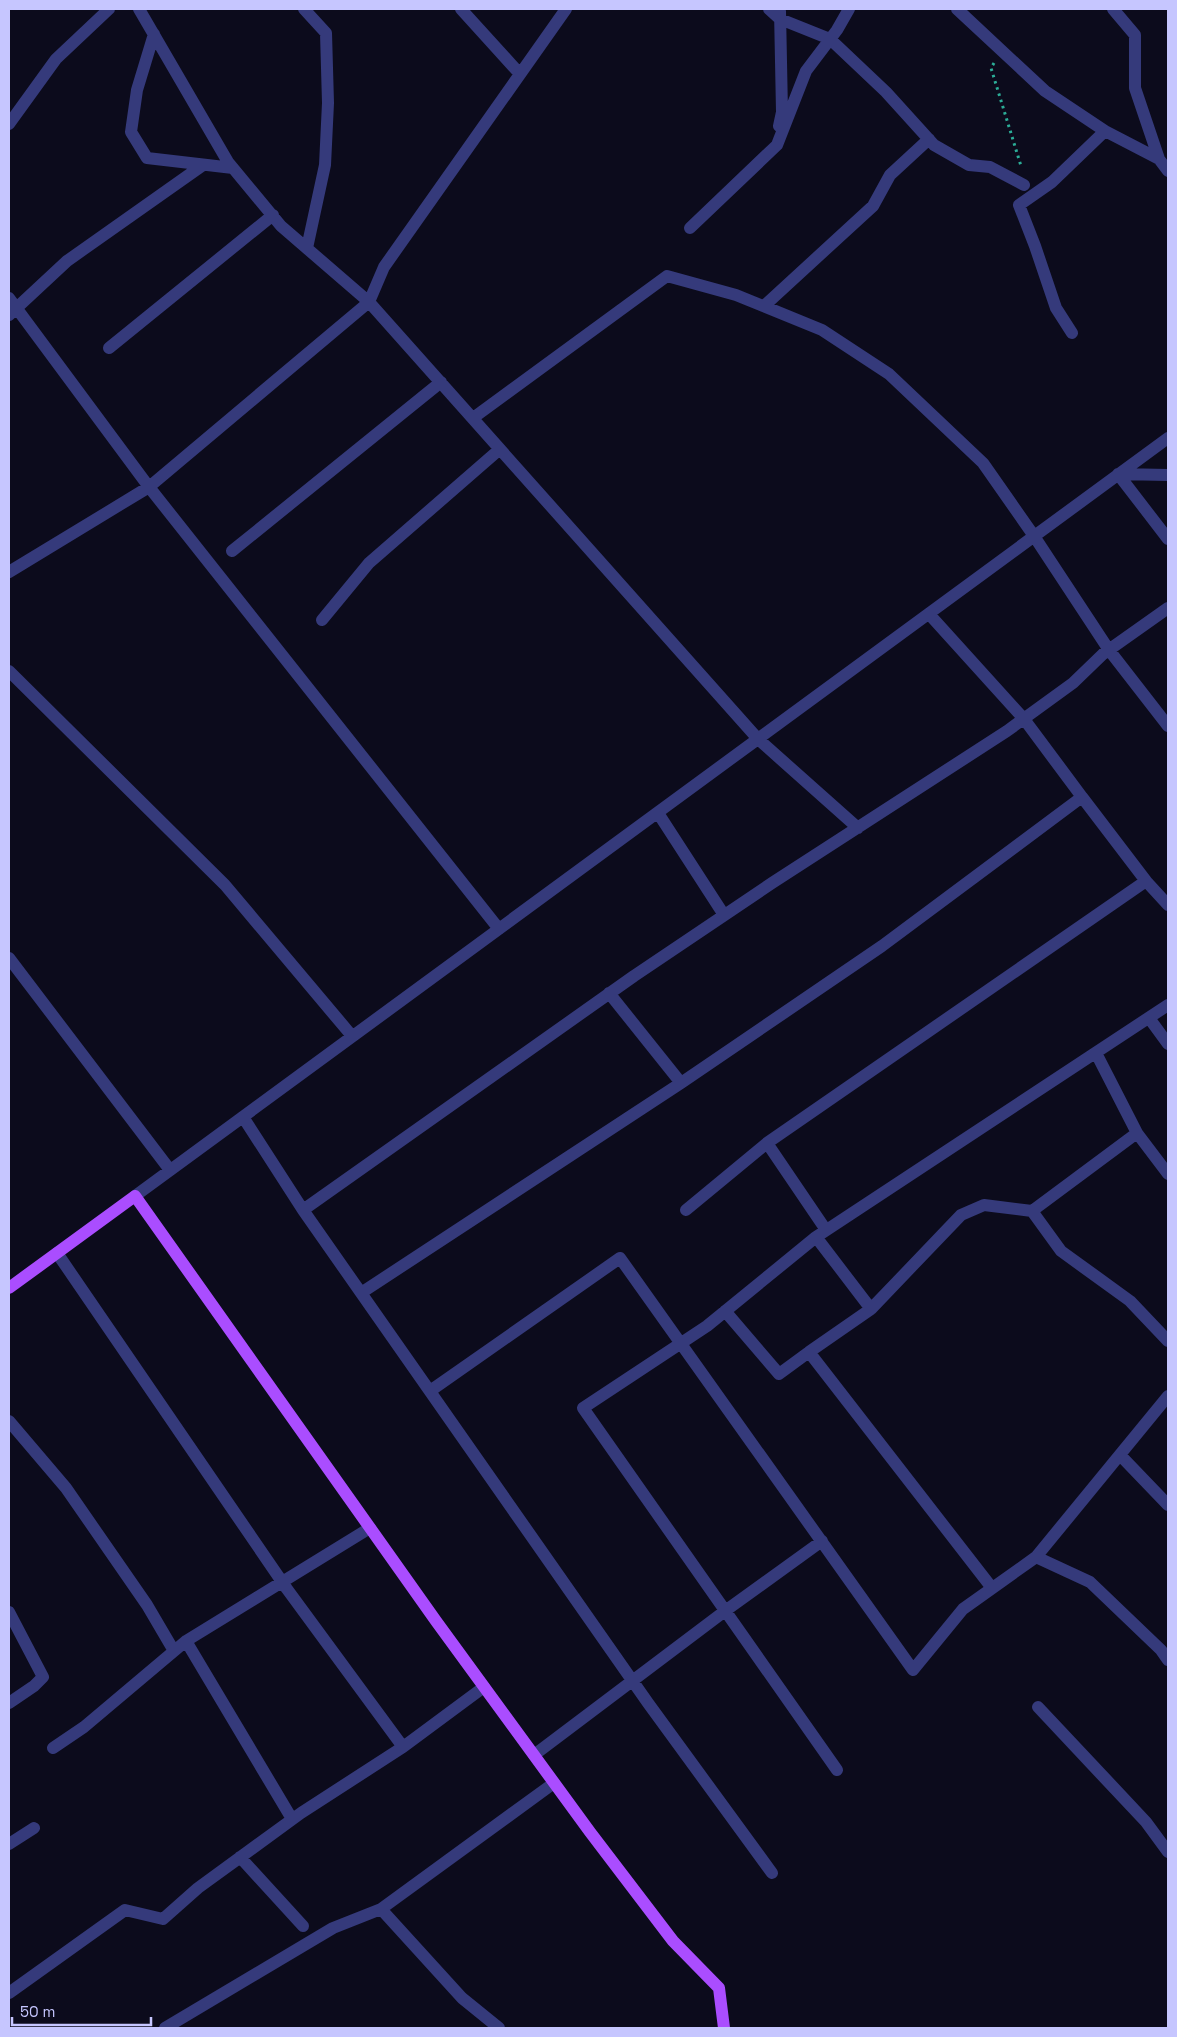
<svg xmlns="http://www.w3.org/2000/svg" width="1177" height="2037" viewBox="0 0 1177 2037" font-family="'Space Grotesk',sans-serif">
	<rect width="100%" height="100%" fill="#0c0b1c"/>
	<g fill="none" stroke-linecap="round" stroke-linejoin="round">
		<!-- path -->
		<path stroke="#2cad97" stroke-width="3" stroke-dasharray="2.5 4" stroke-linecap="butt" d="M994 63 991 68 1021 166"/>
		<!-- minor -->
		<path stroke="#353a7b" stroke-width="12" d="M139 9 228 162 281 226 369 302 384 267 566 9
			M304 9 326 33 328 103 325 165 307 248
			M461 9 520 74
			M769 9 780 19 830 39 886 92 934 145 969 165 990 167 1024 185
			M957 9 1045 91 1105 131
			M1113 9 1135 35V88L1159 159 1168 171
			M154 34 137 90 131 132 147 158 233 168
			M9 124 56 59 109 9
			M779 126 782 112 780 11
			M690 228 777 145 806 71 837 30 849 9
			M9 298 149 487 369 302 758 739 858 828
			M764 306 873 206 890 175 929 139
			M9 315 67 261 203 165
			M1072 333 1056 308 1035 246 1019 205 1052 182 1105 131 1159 159
			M109 348 273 215
			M473 418 667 276 736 295 822 330 889 374 983 463 1034 536 1109 650 1168 726
			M1118 474 1168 539
			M1118 474 1168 475
			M232 551 441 382
			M9 572 149 487 499 929
			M322 620 369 563 500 449
			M9 671 225 885 352 1036
			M658 813 724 915
			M1146 881 1168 905
			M9 958 170 1170
			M609 993 681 1083
			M1149 1018 1168 1044
			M1096 1053 1137 1133
			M243 1117 303 1210 634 976 772 883 1007 731 1073 683 1103 654 1168 608
			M767 1143 1146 881 1082 797
			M135 1196 1168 438
			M303 1210 648 1703 772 1873
			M686 1210 767 1143 826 1230
			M1032 1211 1061 1251 1130 1301 1168 1341
			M57 1253 287 1589 403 1747
			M361 1293 681 1083 882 946 1082 797 1024 719 929 614
			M871 1309 961 1215 984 1205 1032 1211 1137 1133 1168 1174
			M725 1311 779 1374 809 1352 992 1588
			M809 1352 871 1309 816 1237
			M430 1391 620 1258 913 1670 963 1609 1036 1557 1168 1396
			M9 1421 66 1488 147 1605 174 1651
			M1120 1455 1168 1505
			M1036 1557 1090 1582 1161 1650 1168 1660
			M9 1612 43 1677 34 1686 9 1703
			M186 1641 292 1819
			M1038 1707 1146 1822 1168 1852
			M53 1748 84 1727 186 1641 370 1528
			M534 1755 725 1611 822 1541
			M837 1770 583 1408 707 1326 816 1237 1168 1005
			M9 1844 34 1828
			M240 1857 303 1926
			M381 1909 462 1998 499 2028
			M9 1993 125 1910 163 1919 198 1888 301 1813 403 1747 484 1687
			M165 2028 333 1928 381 1909 554 1783"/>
		<!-- major -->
		<path stroke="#aa4dff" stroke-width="12" d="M9 1288 135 1196 436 1621 590 1832 673 1941 719 1988 724 2028"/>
	</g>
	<!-- border -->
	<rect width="1177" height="2037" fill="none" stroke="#c6c6ff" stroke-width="20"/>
	<!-- scale -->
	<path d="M12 2017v8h139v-8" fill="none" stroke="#c6c6ff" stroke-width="2.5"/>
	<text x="20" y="2017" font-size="15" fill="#c6c6ff" stroke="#0c0b1c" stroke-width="4" paint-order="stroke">50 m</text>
</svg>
